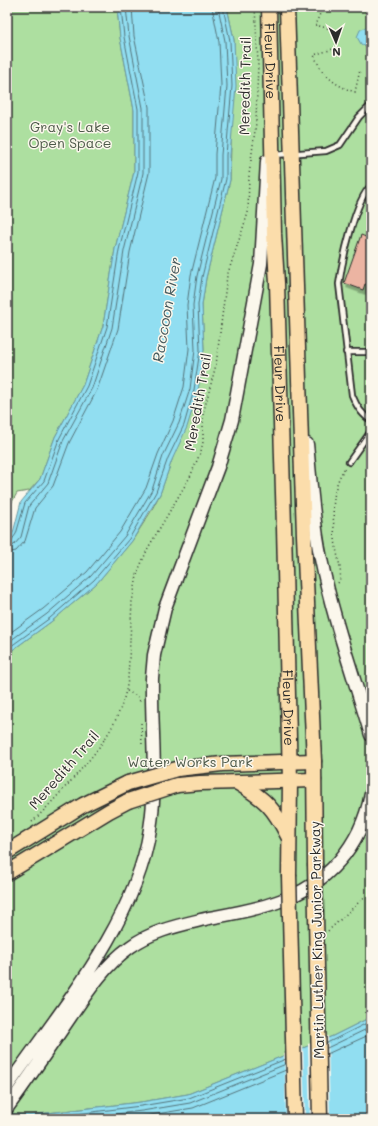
<svg xmlns="http://www.w3.org/2000/svg" width="378" height="1126" viewBox="0 0 378 1126" font-family="Mali,sans-serif">
	<defs>
		<filter id="shadow"><feDropShadow dx="2.5" dy="4.5" stdDeviation="0" flood-color="#0004"/></filter>
	</defs>
	<rect width="100%" height="100%" fill="#fbf7ec"/>
	<filter id="ink" filterUnits="userSpaceOnUse"><feTurbulence type="fractalNoise" baseFrequency=".025" numOctaves="2"/><feDisplacementMap in="SourceGraphic" scale="8" xChannelSelector="R" yChannelSelector="G"/><feConvolveMatrix kernelMatrix="1 2 1 2 8 2 1 2 1" color-interpolation-filters="sRGB"/></filter>
	<g filter="url(#ink)">
		<!-- green -->
		<path fill="#addfa0" stroke="#6c8566" d="M7 7H117L120 38 134 110V172L115 249 103 326 83 385 55 437 40 479 29 491 17 493 7 511Z
			M227 7H371V1017L333 1036 188 1094 141 1102 30 1115 7 1114V654L52 621 97 583 132 541 150 513 160 494 172 460 204 350 202 305 206 278 230 180 234 40Z"/>
		<!-- water -->
		<path fill="#91def1" stroke="#6896a2" d="M117 7H227L234 40 236 86 230 155V180L206 278 202 305 204 350 198 391 187 427 172 460 160 494 132 541 97 583 52 621 7 654V540L13 533 21 502 40 479 55 437 83 385 103 326 115 249 134 172V110L120 38Z
			M366 27H371V47H366L361 44 357 37 360 30Z
			M371 1017V1116L365 1119H7L12 1114 30 1115 141 1102 188 1094 333 1036Z"/>
		<!-- pier -->
		<path fill="#fbf7ec" d="M328 1036 330 1119H310L308 1044Z
			M303 1045 305 1119H286L284 1053Z"/>
		<g fill="none" stroke-linecap="round" stroke-linejoin="round">
			<!-- shore -->
			<path stroke="#54737a" stroke-width="1" d="M7 542 11 541 16 534 25 503 44 481 59 439 87 386 107 327 119 250 138 172V109L124 37 121 7
				M7 547 14 545 21 537 29 506 48 483 63 441 92 388 112 328 124 251 143 173V108L129 36 126 7
				M7 553 16 551 25 541 35 508 53 486 69 443 97 390 118 329 130 252 149 173V107L134 36 132 7
				M7 635 43 609 87 572 120 532 146 488 158 454 173 421 184 387 189 349 187 305 191 275 215 178V154L221 85 219 42 212 7
				M7 643 47 614 91 576 125 536 152 490 163 456 179 423 190 389 195 350 193 305 197 276 221 179V155L227 86 225 41 218 7
				M7 649 50 618 94 580 129 539 156 492 168 458 184 425 194 390 200 350 198 305 202 277 226 179V155L232 86 230 41 223 7
				M327 1043 371 1021
				M327 1048 371 1027
				M327 1054 371 1034
				M7 1118 30 1119 84 1113 141 1106 189 1098 286 1059
				M72 1119 142 1111 190 1103 286 1064
				M126 1119 193 1108 286 1070"/>
		</g>
		<!-- building -->
		<path fill="#ecb4a2" stroke="#2b2b2b" filter="url(#shadow)" d="M361 235 371 239V286L365 284 363 290 344 283Z"/>
		<g fill="none" stroke-linecap="round" stroke-linejoin="round">
			<!-- service casing -->
			<g stroke="#2b2b2b" stroke-width="8">
				<path id="service" d="M274 155 326 151 340 145 359 117 371 105
					M371 186C355 199 342 263 339 284L352 395C356 405 361 415 371 420
					M346 352H371
					M349 462 371 431"/>
			</g>
			<!-- secondary casing -->
			<g stroke="#2b2b2b" stroke-width="15">
				<path id="secondary" d="M307 444C311 483 313 522 321 559 333 619 354 677 371 735
					M7 1087C60 1011 136 922 150 829 158 780 151 728 152 678L154 655 165 608 218 467 232 420 261 264 267 161
					M7 1108C29 1078 50 1047 71 1016 88 991 105 965 130 947 153 930 181 925 209 918 231 914 255 910 277 902 327 885 361 846 371 794"/>
			</g>
			<!-- primary casing -->
			<g stroke="#2b2b2b" stroke-width="17">
				<g id="primary">
					<path id="s1" d="M269 7 274 234 277 283 284 527 290 781 289 875"/>
					<path d="M287 7 304 535 314 761 315 864"/>
					<path d="M177 769 222 764 314 761"/>
					<path d="M238 783C266 800 273 807 288 836"/>
					<path d="M177 785 200 783 314 780"/>
					<path d="M7 852 83 805 128 783"/>
					<path d="M7 873 109 811 128 801"/>
				</g>
			</g>
			<!-- path -->
			<path stroke="#2b2b2b" stroke-width="1.5" stroke-dasharray="1 3" stroke-linecap="butt" d="M323 7 315 25 335 30
				M350 7V8
				M336 48 314 55C322 75 335 86 355 92L360 70
				M338 583C344 574 337 557 336 547 333 521 329 490 345 468
				M127 691 137 696 141 703
				M141 723 142 745
				M32 822C45 810 57 796 70 782 98 751 122 722 128 679L132 602 138 571 148 548 190 477 201 451 203 442V414L216 365 227 276 248 213 249 175 256 123 258 63 255 7
				M328 931 371 891"/>
			<!-- service -->
			<use href="#service" stroke="#fbf7ec" stroke-width="4.5"/>
			<!-- secondary -->
			<use href="#secondary" stroke="#fbf7ec" stroke-width="12"/>
			<!-- primary -->
			<use href="#primary" stroke="#fbddab" stroke-width="14"/>
			<!-- primary-bridge casing -->
			<g stroke="#2b2b2b" stroke-width="17" stroke-linecap="butt">
				<path id="primary-bridge" d="M128 783 177 769
					M128 801 177 785
					M315 864 320 1119
					M289 875 295 1119"/>
			</g>
			<!-- primary-bridge -->
			<use href="#primary-bridge" stroke="#fbddab" stroke-width="14"/>
		</g>
	</g>
	<g text-anchor="middle" stroke-width="3" stroke-linejoin="round" paint-order="stroke">
		<!-- street labels -->
		<g font-size="14" fill="#2b2b2b" stroke="#fbf7ec">
			<text dy="5" stroke="none"><textPath href="#s1" startOffset="54">Fleur Drive</textPath></text>
			<text transform="translate(245 86) rotate(-89)" y="5">Meredith Trail</text>
			<text dy="5" stroke="none"><textPath href="#s1" startOffset="377">Fleur Drive</textPath></text>
			<text transform="translate(198 402) rotate(-80)" y="5">Meredith Trail</text>
			<text dy="5" stroke="none"><textPath href="#s1" startOffset="701">Fleur Drive</textPath></text>
			<text transform="translate(64 770) rotate(-49)" y="5">Meredith Trail</text>
			<text transform="translate(317 940) rotate(-91)" y="5">Martin Luther King Junior Parkway</text>
		</g>
		<!-- park labels -->
		<g font-size="14" fill="#4c5848" stroke="#fbf7ec">
			<text x="70" y="132">Gray's Lake<tspan x="70" dy="16">Open Space</tspan></text>
			<text x="190" y="767">Water Works Park</text>
		</g>
		<!-- water labels -->
		<g font-size="15" font-style="italic" fill="#44585c" stroke="#fbf7ec">
			<text transform="translate(167 310) rotate(-80)" y="5">Raccoon River</text>
		</g>
	</g>
	<!-- margin -->
	<rect width="378" height="1126" fill="none" stroke="#fbf7ec" stroke-width="24"/>
	<rect x="12" y="12" width="354" height="1102" fill="none" stroke="#2b2b2b" stroke-width="1.5" filter="url(#ink)"/>
	<!-- north arrow -->
	<g transform="translate(336 42) rotate(178)" stroke="#fbf7ec" stroke-width="3" paint-order="stroke">
	<path d="M0-3L7 15L0 10L-7 15Z" fill="#2b2b2b"/>
	<text y="-6" font-size="11" font-weight="bold" text-anchor="middle" fill="#2b2b2b">N</text>
	</g>
</svg>
